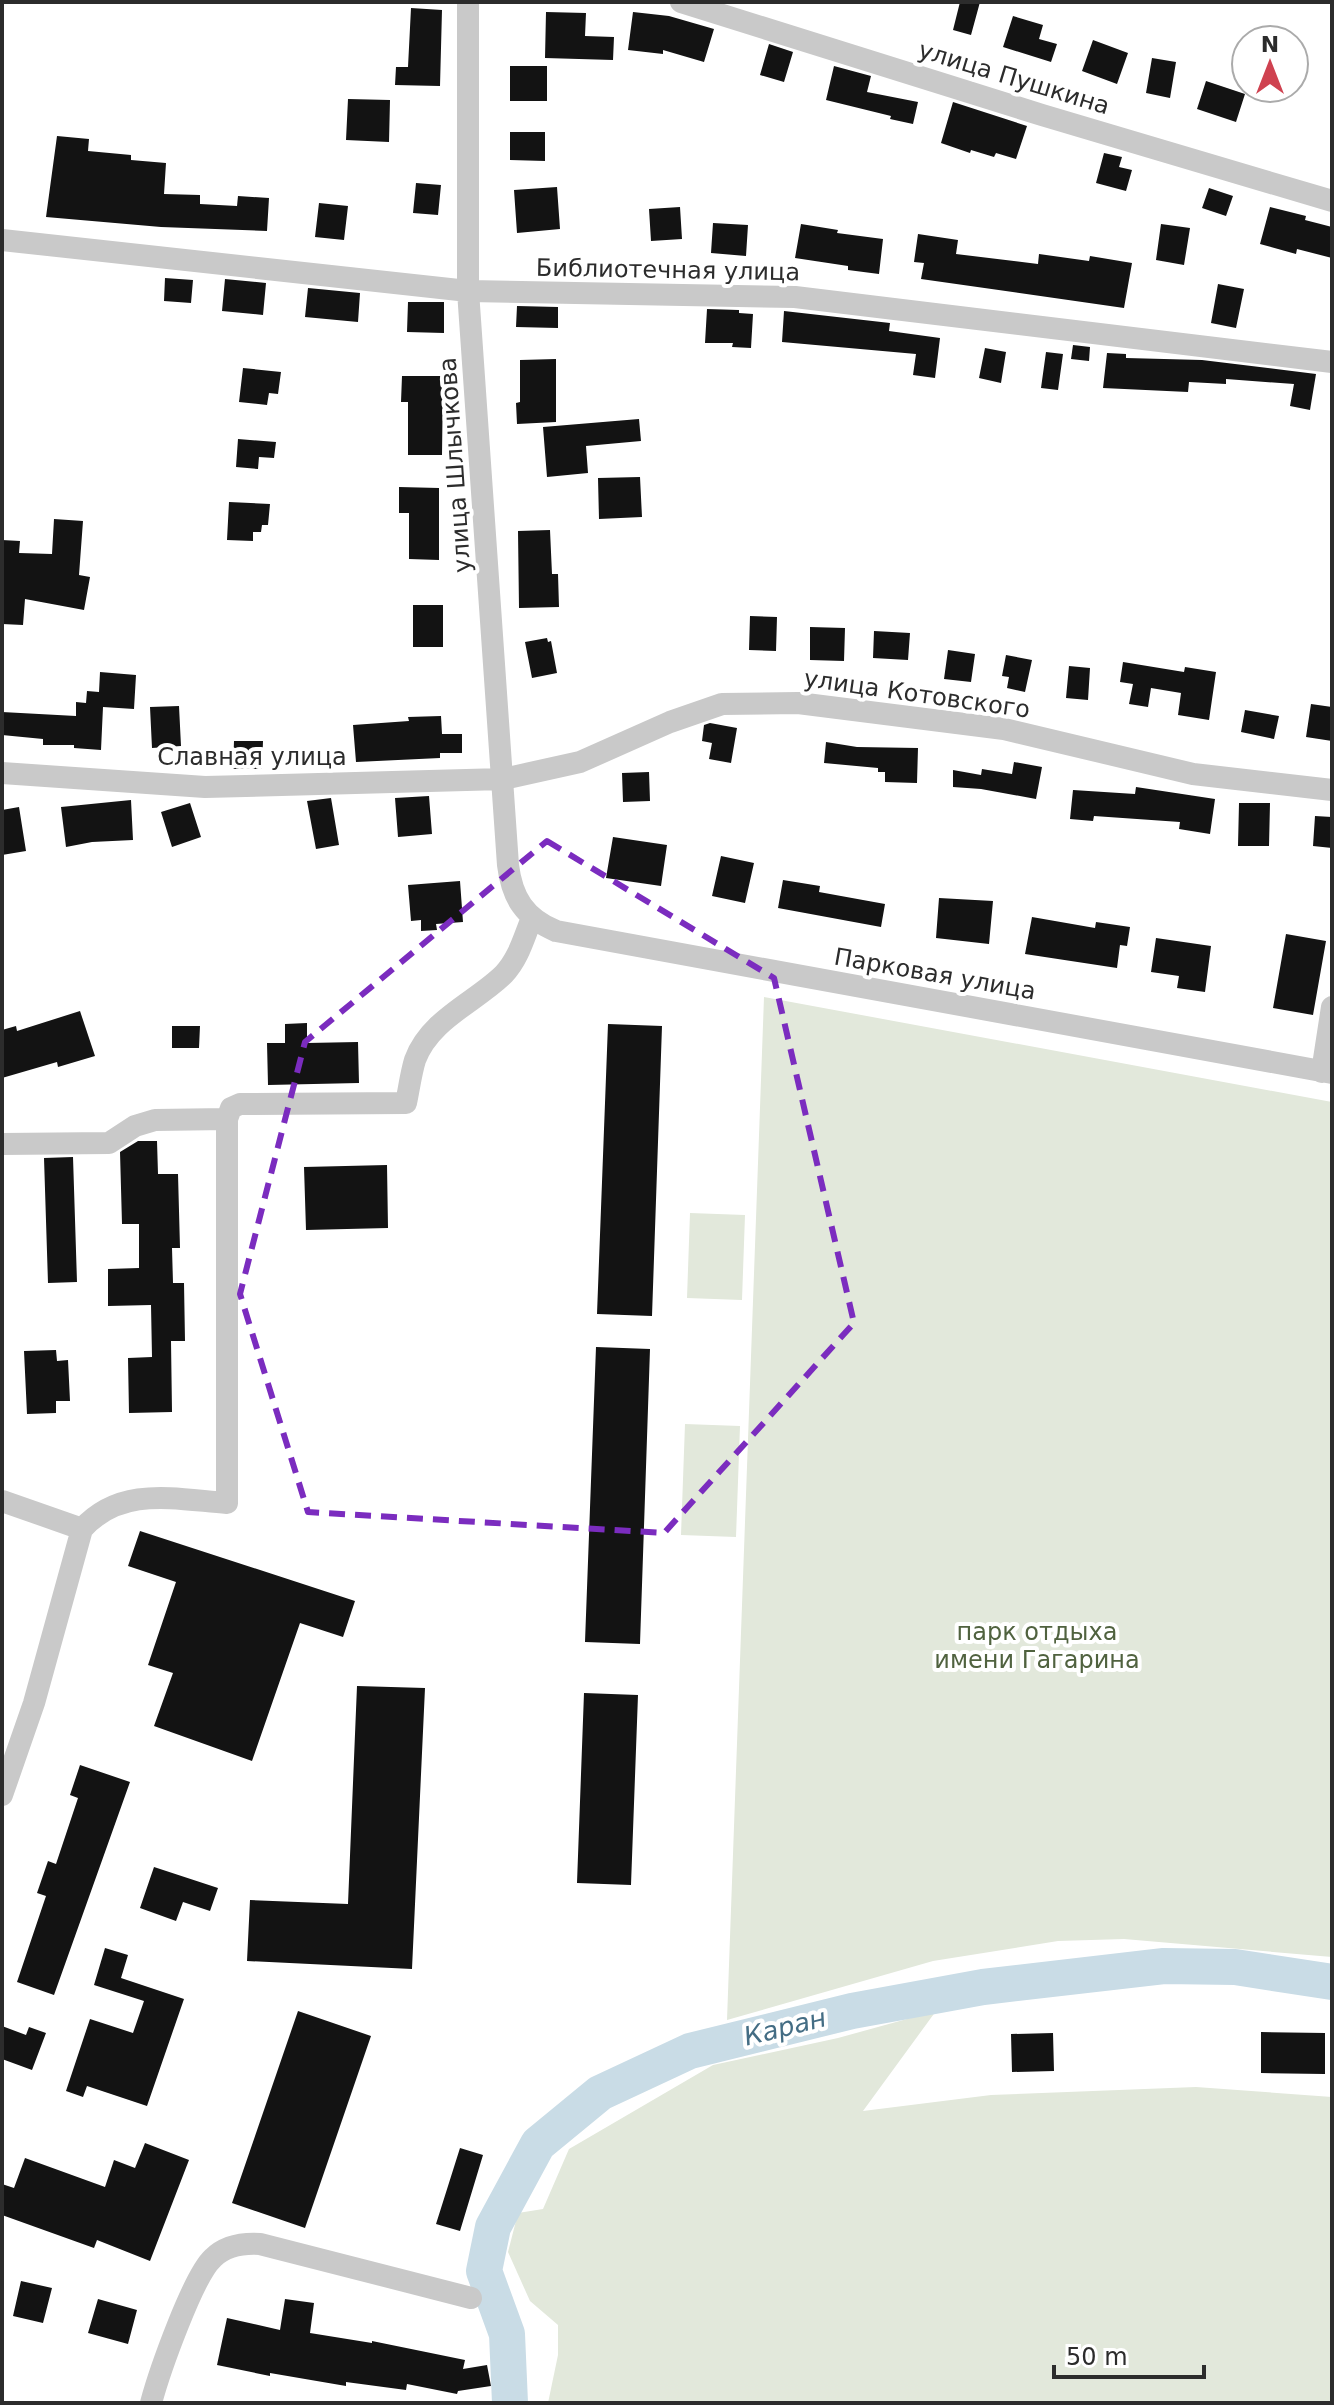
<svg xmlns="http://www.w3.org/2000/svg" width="1334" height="2405" viewBox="0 0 1334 2405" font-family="'DejaVu Sans',sans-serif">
	<rect width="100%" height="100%" fill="#fff"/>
	<!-- green -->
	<path fill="#e2e8db" d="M764 997 1332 1102V1957L1124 1939 1058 1941 933 1961 727 2020Z
		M690 1213 745 1215 742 1300 687 1298Z
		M685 1424 740 1426 736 1537 681 1535Z
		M936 2011 863 2111 991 2095 1196 2087 1332 2097V2403H548L558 2355V2325L530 2301 508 2252 518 2213 543 2209 569 2149 713 2065 838 2038Z"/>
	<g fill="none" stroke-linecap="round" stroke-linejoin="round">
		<!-- river -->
		<path stroke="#c9dce6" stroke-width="36" d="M510 2403 507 2334 484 2271 493 2227 538 2144 600 2093 690 2051 852 2011 983 1987 1164 1966 1235 1967 1332 1982"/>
	</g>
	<!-- building -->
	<path fill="#131313" d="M960 2H980L971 35 953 30Z
		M411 8 442 10 440 86 395 85 396 67H408Z
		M546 12 586 13 585 36 614 37 613 60 545 58Z
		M633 12 669 16 714 29 704 62 663 50V54L628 50Z
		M1013 16 1043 25 1039 39 1057 44 1051 62 1003 47Z
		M1093 40 1128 53 1117 84 1082 71Z
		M769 44 793 52 784 82 760 75Z
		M1152 58 1176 62 1170 98 1146 93Z
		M510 66H547V101H510Z
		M834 66 871 76 867 92 918 102 913 124 890 119 891 116 826 100Z
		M1206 81 1245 94 1236 122 1197 109Z
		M348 99 390 100 389 142 346 140Z
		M953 102 1027 126 1016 159 996 153 994 157 971 150 970 153 941 143Z
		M510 132H545V161L510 160Z
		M57 136 89 139 88 151 131 155V160L166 163 164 194 200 195V204L237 206 238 196 269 198 267 231 161 227 46 217Z
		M1104 153 1122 157 1119 167 1132 170 1126 191 1096 183Z
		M416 183 441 185 438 215 413 213Z
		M557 187 560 229 517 233 514 190Z
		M1209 188 1233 196 1226 216 1202 208Z
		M319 203 348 206 344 240 315 237Z
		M680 207 682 239 651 241 649 209Z
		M1270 207 1306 216 1305 220 1332 227V258L1297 249 1296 254 1260 244Z
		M713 223 748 225 746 256 711 253Z
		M801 224 838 230 837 233 883 239 879 274 848 270V266L795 258Z
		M1161 224 1190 228 1184 265 1156 260Z
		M918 234 958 240 956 254 1038 264 1039 254 1089 261 1090 256 1132 263 1124 308 921 279 924 263 914 262Z
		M165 278 193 280 191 303 164 301Z
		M225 279 266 283 263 315 222 311Z
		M1218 284 1244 289 1236 328 1211 323Z
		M308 288 360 293 358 322 305 317Z
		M408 302H444V333L407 332Z
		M517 306 558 307V328L516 327Z
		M707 309 739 310V313L753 314 751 348 732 347 733 343H705Z
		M784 311 890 323 889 331 940 338 935 378 913 375 916 354 782 342Z
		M1073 345 1090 347 1089 361 1071 359Z
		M985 348 1006 352 1001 383 979 378Z
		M1046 352 1063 354 1058 390 1041 388Z
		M1107 353 1126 354V358L1202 360 1316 374 1310 410 1290 406 1294 384 1226 379V384L1189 382 1188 392 1103 388Z
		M556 359V422L517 424 516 403 520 402V360Z
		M243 368 281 372 278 394 269 393 267 405 239 402Z
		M402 376H443L442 455H408V402H401Z
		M639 419 641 441 586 446 588 473 547 477 543 427Z
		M238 439 276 442 274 458 259 457 258 469 236 467Z
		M640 477 642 517 599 519 598 478Z
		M399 487 439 488V560L409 559V513H399Z
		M229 502 270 504 268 525H262L261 532H253V541L227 540Z
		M54 519 83 521 79 575 90 577 84 610 25 599 23 625 2 624V540L20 541 19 553 52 554Z
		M550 530 552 574H558L559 607 519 608 518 531Z
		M413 605H443V647H413Z
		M750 616 777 617 776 651 749 650Z
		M810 627 845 628 844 661 810 660Z
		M874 631 910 633 908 660 873 658Z
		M547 638 548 642 551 641 557 673 532 678 525 642Z
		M948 650 975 654 971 682 944 679Z
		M1006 655 1032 660 1025 692 1007 688 1009 677 1002 676Z
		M1123 662 1184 672 1185 667 1216 672 1209 720 1178 715 1181 693 1151 688 1148 707 1129 704 1133 684 1120 682Z
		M1069 666 1090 668 1088 700 1066 698Z
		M100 672 136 675 134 709 103 707 101 750 74 748V745H43V739L2 735V712L76 716V702L86 703 87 691 99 692Z
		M1311 704 1332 707V741L1306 737Z
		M179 706 181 746 152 748 150 707Z
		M1245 710 1279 716 1274 739 1241 732Z
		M441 716 442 734H462V753H440V758L356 762 353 725 409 721 408 717Z
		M710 723 737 728 731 763 709 759 712 743 702 741 704 725Z
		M234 741H263L262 769H233Z
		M826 742 857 747 918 748 917 783 885 782V772H878V768L824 763Z
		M1014 762 1042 767 1036 799 981 789 953 787V770L981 775 982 769 1012 774Z
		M649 772 650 801 623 802 622 773Z
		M1136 787 1215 799 1210 834 1179 829 1180 822 1094 816 1093 821 1070 819 1073 790 1135 794Z
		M429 796 432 834 398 837 395 798Z
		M331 798 339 845 316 849 307 801Z
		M131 800 133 840 92 842 66 847 61 807Z
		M190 803 201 837 172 847 161 812Z
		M1239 803H1270L1269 846H1238Z
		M19 807 26 851 2 855V810Z
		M1315 816 1332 817V848L1313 846Z
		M613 837 667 845 661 886 606 878Z
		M721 856 754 863 745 903 712 896Z
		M783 880 820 886 819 892 885 904 881 927 778 908Z
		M460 881 463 922 436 924 437 930 421 931V920L411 921 408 885Z
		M939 898 993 901 989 944 936 938Z
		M1032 917 1095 928 1096 922 1130 927 1127 946 1120 945 1117 968 1025 954Z
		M1286 934 1326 941 1313 1015 1273 1008Z
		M1156 938 1211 946 1205 992 1177 988 1179 976 1151 972Z
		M80 1011 95 1056 58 1067 57 1062 2 1078V1030L16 1026 17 1031Z
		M307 1023V1043L358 1042 359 1083 268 1085 267 1043H285V1024Z
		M608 1024 662 1026 652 1316 597 1314Z
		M172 1026H200L199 1048H172Z
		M138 1141H157L158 1174H178L180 1248H172L173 1283H184L185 1341H171L172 1412 129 1413 128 1358 152 1357 151 1305 108 1306V1269L139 1268V1224H122L120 1152Z
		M73 1157 77 1282 48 1283 44 1158Z
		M387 1165 388 1228 306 1230 304 1167Z
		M596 1347 650 1349 640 1644 585 1642Z
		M56 1350 57 1361 68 1360 70 1401H56V1413L27 1414 24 1351Z
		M140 1531 355 1601 343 1637 300 1623 252 1761 154 1726 173 1673 148 1665 176 1582 128 1566Z
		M357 1686 425 1688 412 1969 247 1961 250 1900 348 1904Z
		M584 1693 638 1695 631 1885 577 1883Z
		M80 1765 130 1782 54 1995 17 1982 46 1896 37 1893 48 1861 56 1864 78 1798 70 1795Z
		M154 1867 218 1888 210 1911 183 1902 176 1921 140 1908Z
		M105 1948 128 1955 121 1978 184 1999 147 2106 87 2086 83 2097 66 2091 90 2019 133 2033 144 2001 94 1985Z
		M298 2011 371 2036 305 2228 232 2203Z
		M2 2026 26 2035 29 2027 46 2033 32 2070 2 2059Z
		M1261 2032 1325 2033V2074L1261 2073Z
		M1053 2033 1054 2071 1012 2072 1011 2034Z
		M145 2143 189 2160 150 2261 97 2240 94 2248 2 2215V2184L14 2188 25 2158 105 2187 114 2160 135 2168Z
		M460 2148 483 2155 460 2231 436 2224Z
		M21 2281 52 2288 43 2323 13 2316Z
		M98 2299 137 2310 128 2344 88 2333Z
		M285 2299 314 2303 310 2333 372 2343V2341L465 2360 463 2369 487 2365 491 2386 458 2391 457 2394 407 2384 406 2390 346 2382V2386L270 2373V2376L217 2365 227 2318 280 2330Z"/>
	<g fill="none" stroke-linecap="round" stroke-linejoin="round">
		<!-- minor -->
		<path stroke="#c9c9c9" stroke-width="22" d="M468 2V291L508 865C512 898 525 918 556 931L1332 1073
			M681 2 1042 115 1332 201
			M2 240 468 291 795 297 1332 362
			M2 773 205 787 503 779 580 762 670 722 722 704 798 703 1004 729 1193 774 1332 790
			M1322 1072 1332 1007
			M2 1144 109 1143 135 1126 155 1120 227 1119
			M2 1501 82 1529C121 1486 173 1499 227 1503V1119L231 1108 240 1104 406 1103C409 1089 411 1073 415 1060 430 1019 476 1002 504 974 519 958 524 937 532 918
			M2 1795 34 1703 82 1529
			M151 2403C159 2373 193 2276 213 2258 226 2245 243 2243 260 2244L471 2298"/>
	</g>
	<!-- marked area -->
	<path fill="none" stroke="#7b2cbf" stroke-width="6" stroke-dasharray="16 10" stroke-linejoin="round" d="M547 841 774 978 854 1323 664 1533 308 1512 240 1294 305 1042Z"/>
	<g text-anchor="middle" stroke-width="8" stroke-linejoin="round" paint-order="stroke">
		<!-- street labels -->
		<g font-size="24" fill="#2c2c2c" stroke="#fff">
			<text transform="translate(1014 78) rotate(17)" y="8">улица Пушкина</text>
			<text transform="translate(668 270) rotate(1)" y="8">Библиотечная улица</text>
			<text transform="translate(455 465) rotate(-94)" y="8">улица Шлычкова</text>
			<text transform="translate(917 694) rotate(8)" y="8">улица Котовского</text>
			<text x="252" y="765">Славная улица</text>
			<text transform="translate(935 974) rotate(10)" y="8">Парковая улица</text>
		</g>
		<!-- park labels -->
		<g font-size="24" fill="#50623f" stroke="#fff">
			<text x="1037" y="1640">парк отдыха<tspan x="1037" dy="28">имени Гагарина</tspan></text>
		</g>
		<!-- water labels -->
		<g font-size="26" font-style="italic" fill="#446d84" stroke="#fff">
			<text transform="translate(785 2027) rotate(-14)" y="9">Каран</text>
		</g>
	</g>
	<!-- border -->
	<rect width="1334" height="2405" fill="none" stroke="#2c2c2c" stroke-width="8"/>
	<!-- north arrow -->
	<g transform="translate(1270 64)"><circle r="38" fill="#ffffff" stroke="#ababab" stroke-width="2"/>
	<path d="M0-6L14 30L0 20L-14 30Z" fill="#cf4250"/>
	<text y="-12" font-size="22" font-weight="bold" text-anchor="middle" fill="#2c2c2c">N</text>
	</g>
	<!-- scale -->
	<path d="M1054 2365v12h150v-12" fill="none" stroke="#2c2c2c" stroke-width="4"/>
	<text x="1066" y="2365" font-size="24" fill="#2c2c2c" stroke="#ffffff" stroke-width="6" paint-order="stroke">50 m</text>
</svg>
